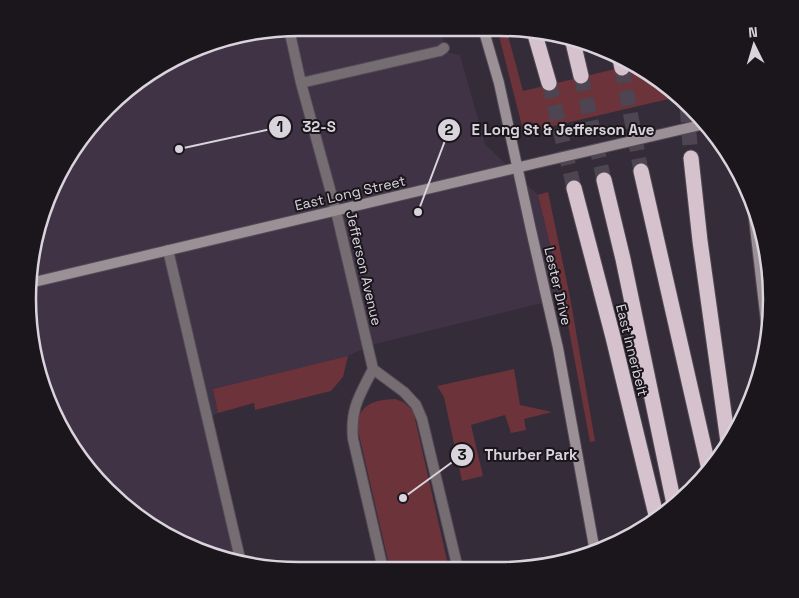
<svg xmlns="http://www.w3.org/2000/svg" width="799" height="598" viewBox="0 0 799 598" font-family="'Space Grotesk',sans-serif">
	<rect width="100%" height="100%" fill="#342c38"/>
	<!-- built -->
	<path fill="#3f3345" d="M299 28H441L445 46 440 51 460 55 485 144 538 195 563 298 371 345 348 356 213 389 218 413 209 418 244 564 228 561 164 534 83 464 48 403 28 317 33 246 56 179 95 120 163 64 228 37Z"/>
	<!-- green -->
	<path fill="#6d333b" d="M497 28H506L523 91 632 65 651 73 677 97 532 131 530 125 527 130V134H524Z
		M548 192 570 297 595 441 590 442 563 298 538 195Z
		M348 356 343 377 331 391 255 410 254 403 218 413 213 389Z
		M514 369 520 405 552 412 524 419 526 430 511 433 505 415 471 425 483 476 462 481 444 397 437 386Z
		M395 399 403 402 413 410 449 569H390L357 426C359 404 374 400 395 399Z"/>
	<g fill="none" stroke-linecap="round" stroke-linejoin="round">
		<!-- highway-tunnel -->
		<path stroke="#4d4551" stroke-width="15" stroke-dasharray="15 8" stroke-linecap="butt" d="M622 68 641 171
			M581 76 604 180
			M549 83 574 188
			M687 107 691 158"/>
		<!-- street casing -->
		<g stroke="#524a56" stroke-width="12">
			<path id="street" d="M289 29 301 83 336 211 373 369 404 392 416 405 422 419 458 569
				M301 83 440 51 444 48
				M168 250 241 563
				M373 369C360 395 350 408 353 439L383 569"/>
		</g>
		<!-- secondary casing -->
		<g stroke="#524a56" stroke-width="12">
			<path id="secondary" d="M483 28 499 83 531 230 547 300 558 348 595 552
				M753 210 768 339
				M30 283 541 162"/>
		</g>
		<!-- highway casing -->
		<g stroke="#524a56" stroke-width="17">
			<path id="highway" d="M534 31 549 83
				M572 38 581 76
				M620 59 622 68
				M691 158 700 241 728 442
				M641 171 708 465
				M604 180 623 259 674 504
				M574 188 613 337 657 519"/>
		</g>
		<!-- street -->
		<use href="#street" stroke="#756d71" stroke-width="10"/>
		<!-- secondary -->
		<use href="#secondary" stroke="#9b9096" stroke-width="10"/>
		<!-- highway -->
		<use href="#highway" stroke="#d5c2cc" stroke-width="15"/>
		<!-- secondary-bridge casing -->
		<g stroke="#524a56" stroke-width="12" stroke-linecap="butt">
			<path id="secondary-bridge" d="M541 162 705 124"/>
		</g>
		<!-- secondary-bridge -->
		<use href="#secondary-bridge" stroke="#9b9096" stroke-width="10"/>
	</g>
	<g text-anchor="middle" stroke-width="4" stroke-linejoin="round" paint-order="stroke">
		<!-- street labels -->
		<g font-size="14" fill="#d9d4dc" stroke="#1a161c">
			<text transform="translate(350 193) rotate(-13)" y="5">East Long Street</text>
			<text transform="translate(364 268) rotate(77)" y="5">Jefferson Avenue</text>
			<text transform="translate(558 286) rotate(77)" y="5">Lester Drive</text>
			<text transform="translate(632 350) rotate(76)" y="5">East Innerbelt</text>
		</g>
	</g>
	<!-- crop -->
	<path d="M0 0H799V598H0ZM299 36H500A263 263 0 0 1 763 299V299A263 263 0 0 1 500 562H299A263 263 0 0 1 36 299V299A263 263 0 0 1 299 36Z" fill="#1a161c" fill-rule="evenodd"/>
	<path fill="none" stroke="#d9d4dc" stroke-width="2.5" d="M299 36H500A263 263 0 0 1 763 299V299A263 263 0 0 1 500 562H299A263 263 0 0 1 36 299V299A263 263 0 0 1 299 36Z"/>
	<!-- callouts -->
	<path fill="none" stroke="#d9d4dc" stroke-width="2" d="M179 149L280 127M418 212L449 130M403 498L462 455"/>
	<g fill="#d9d4dc" stroke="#1a161c" stroke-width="2">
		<circle cx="179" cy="149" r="5"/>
		<circle cx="418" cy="212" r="5"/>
		<circle cx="403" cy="498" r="5"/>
		<circle cx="280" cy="127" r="12"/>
		<circle cx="449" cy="130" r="12"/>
		<circle cx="462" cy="455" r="12"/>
	</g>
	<g font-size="15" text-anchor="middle" font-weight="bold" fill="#111">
		<text x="280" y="132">1</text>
		<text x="449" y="135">2</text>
		<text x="462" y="460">3</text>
	</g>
	<g font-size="15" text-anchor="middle" font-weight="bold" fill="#d9d4dc" stroke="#1a161c" stroke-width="4" stroke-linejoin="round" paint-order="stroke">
		<text x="319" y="132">32-S</text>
		<text x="563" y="135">E Long St &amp; Jefferson Ave</text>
		<text x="531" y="460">Thurber Park</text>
	</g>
	<!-- north arrow -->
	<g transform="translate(754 45) rotate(355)" stroke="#1a161c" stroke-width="4" paint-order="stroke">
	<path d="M0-4L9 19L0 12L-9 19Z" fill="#d9d4dc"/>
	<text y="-8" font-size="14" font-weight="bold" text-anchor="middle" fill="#d9d4dc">N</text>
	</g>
</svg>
